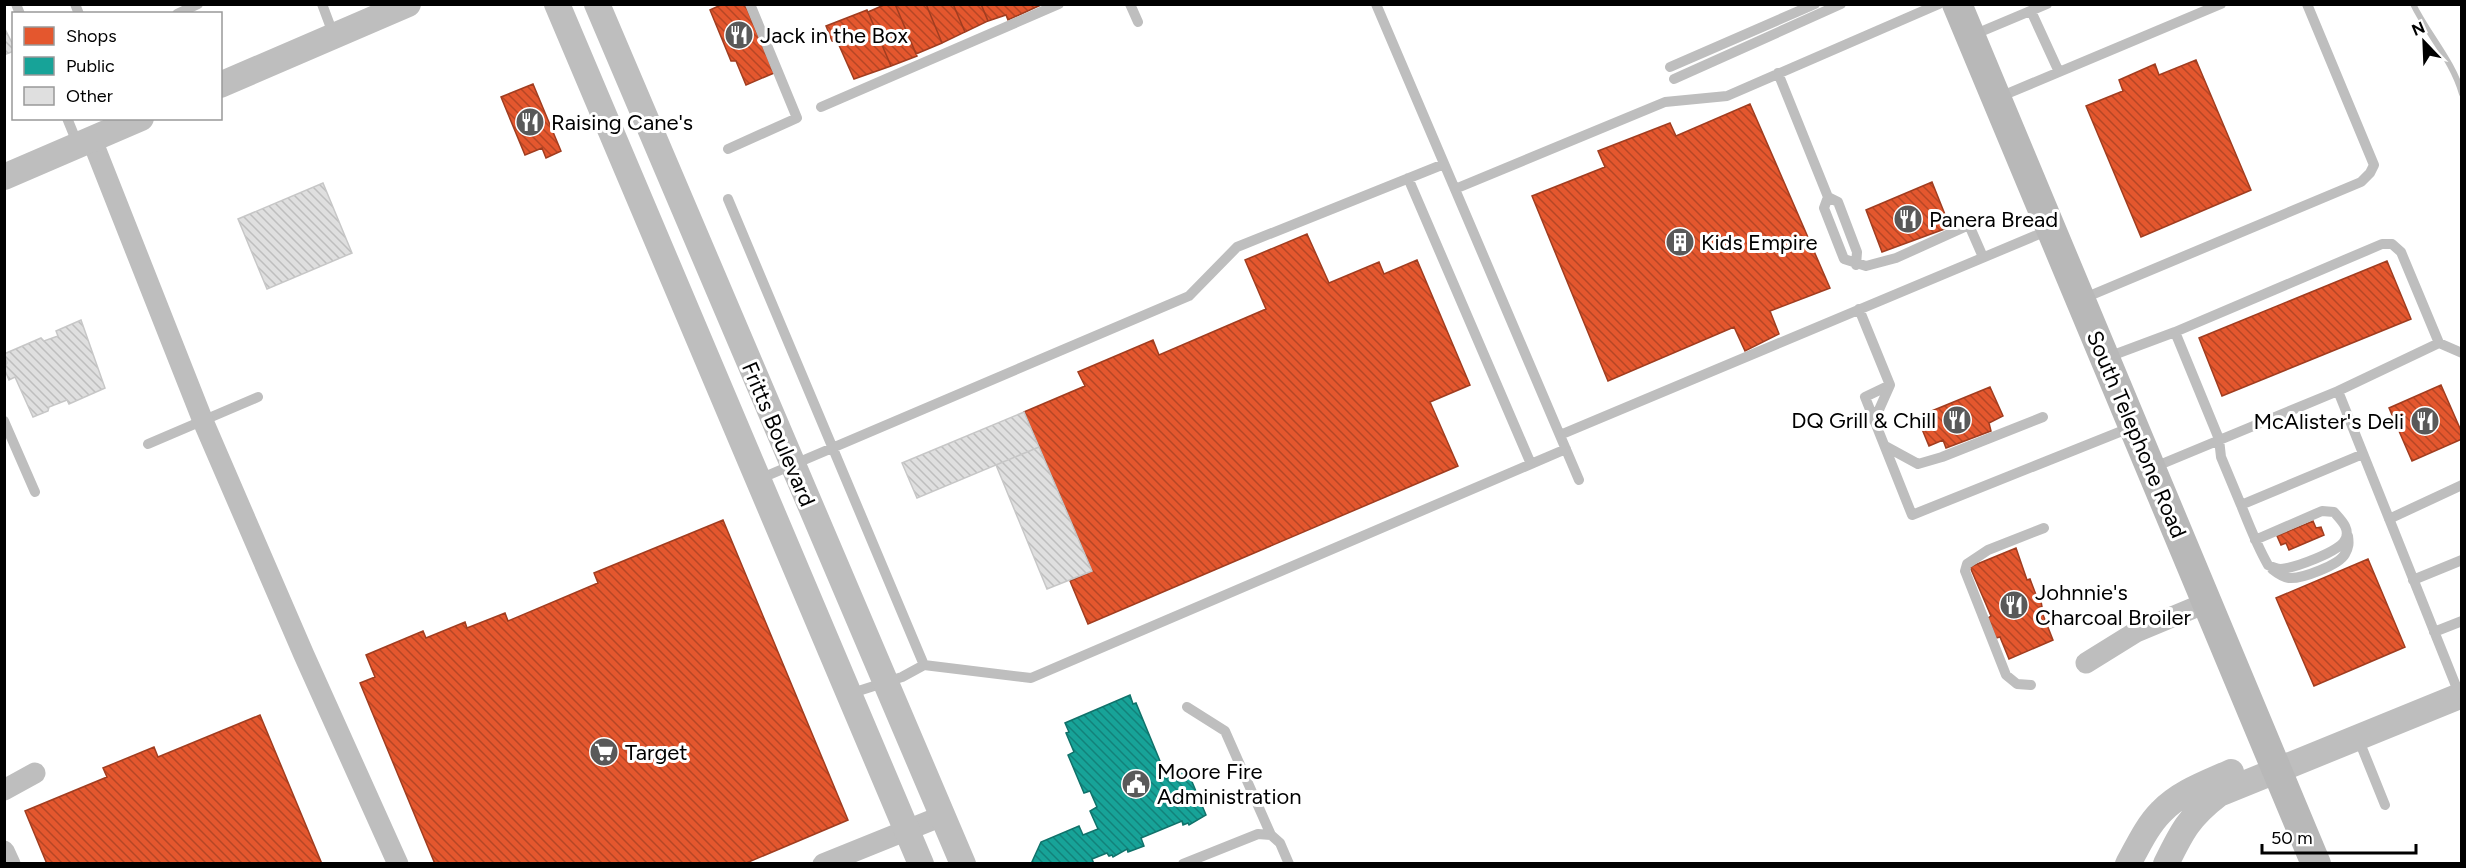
<svg xmlns="http://www.w3.org/2000/svg" width="2466" height="868" viewBox="0 0 2466 868" font-family="Figtree,sans-serif">
	<defs>
		<pattern id="shops-back-hatch" width="6" height="6" patternUnits="userSpaceOnUse" patternTransform="scale(1.5)"><rect width="6" height="6" fill="#e4572e"/><path d="M-1 5l2 2M0 0l6 6M5-1l2 2" fill="none" stroke="#b64625"/></pattern>
		<pattern id="public-back-hatch" width="6" height="6" patternUnits="userSpaceOnUse" patternTransform="scale(1.5)"><rect width="6" height="6" fill="#17a398"/><path d="M-1 5l2 2M0 0l6 6M5-1l2 2" fill="none" stroke="#12827a"/></pattern>
		<pattern id="building-back-hatch" width="6" height="6" patternUnits="userSpaceOnUse" patternTransform="scale(1.5)"><rect width="6" height="6" fill="#dfdfdf"/><path d="M-1 5l2 2M0 0l6 6M5-1l2 2" fill="none" stroke="#bebebe"/></pattern>
	</defs>
	<rect width="100%" height="100%" fill="#fff"/>
	<!-- shops -->
	<path fill="url(#shops-back-hatch)" stroke="#a03d20" stroke-width="1.5" d="M723 4H745L774 73 746 85 736 61H731L710 10Z
		M886 4H895L917 56 891 66 868 12Z
		M895 4H926L942 43 916 54Z
		M926 4H953L965 32 942 43Z
		M953 4H981L988 21 965 32Z
		M981 4H1043L1008 20 1006 15 988 21Z
		M867 10 891 66 854 79 838 43 832 41 826 26Z
		M2196 60 2251 190 2141 237 2086 106 2123 91 2119 80 2155 64 2159 75Z
		M533 84 561 151 546 158 542 148 525 155 501 97Z
		M1750 104 1830 288 1770 311 1779 334 1745 351 1734 327 1608 381 1532 196 1605 167 1598 151 1670 123 1676 136Z
		M1932 182 1950 227 1882 252 1866 210Z
		M1307 234 1329 283 1379 262 1384 274 1417 260 1470 385 1430 402 1458 466 1088 624 1070 581 1092 571 1024 412 1085 386 1078 372 1153 340 1159 355 1266 309 1245 260Z
		M2387 261 2411 319 2222 396 2199 338Z
		M2441 385 2462 433V439L2412 461 2389 408Z
		M1990 387 2003 416 1989 423 1991 431 1946 448 1943 440 1929 446 1917 417Z
		M723 520 848 820 744 864H435L360 683 375 677 366 655 423 631 426 638 465 622 467 628 505 613 508 621 598 583 594 573Z
		M2313 521 2316 528 2321 527 2324 535 2289 550 2286 543 2281 545 2277 536Z
		M2016 548 2027 580 2030 579 2038 600 2041 601 2042 607H2040L2053 640 2009 659 2000 637 1996 638 1988 618 1991 616 1970 567Z
		M2368 559 2405 647 2314 686 2276 598Z
		M260 715 322 864H47L25 811 107 777 103 768 154 747 158 757Z"/>
	<!-- public -->
	<path fill="url(#public-back-hatch)" stroke="#10726a" stroke-width="1.5" d="M1130 695 1133 704 1136 703 1167 778 1187 770 1206 815 1189 825 1188 823 1183 825 1182 821 1141 838 1144 846 1128 852 1127 849 1113 857 1112 855 1109 856 1107 853 1092 859 1094 864H1031L1041 842 1079 826 1083 835 1098 829 1090 811 1097 807 1090 791 1084 793 1068 755 1074 752 1066 733 1069 732 1065 723Z"/>
	<g fill="none" stroke-linecap="round" stroke-linejoin="round">
		<!-- stream -->
		<path stroke="#bfbfbf" stroke-width="6" d="M2413 4C2428 35 2453 61 2462 94"/>
	</g>
	<!-- building -->
	<path fill="url(#building-back-hatch)" stroke="#c7c7c7" stroke-width="1.5" d="M4 27 14 47V51L4 55Z
		M323 183 352 253 267 289 238 219Z
		M81 320 105 388 69 404 67 400 49 407 48 411 33 417 15 377 9 380 4 368 7 363 4 354 41 338 44 341 58 336 56 331Z
		M1024 412 1039 447 917 498 902 463Z
		M1039 447 1092 571 1047 589 996 465Z"/>
	<g fill="none" stroke-linecap="round" stroke-linejoin="round">
		<!-- service -->
		<path stroke="#bebebe" stroke-width="10" d="M16 4 20 14
			M75 4 79 14
			M322 4 334 36
			M1130 4 1138 22
			M1376 4 1579 480
			M2031 11 2059 72
			M177 14 198 4
			M1973 35 2047 4
			M1670 67 1815 4
			M1778 73 1828 197 1824 208 1844 259 1866 266 1896 258 1969 225 1983 257
			M1674 79 1841 4
			M1997 98 2221 4
			M821 107 1059 4
			M67 118 78 145
			M728 149 797 118 750 4
			M1408 178 1531 464
			M1455 189 1665 102 1727 96 1939 4
			M1828 197 1838 202 1857 252 1856 265
			M728 199 924 665
			M2082 299 2361 182 2370 173 2374 165 2307 4
			M1859 309 1890 385 1865 397 1912 515 2132 427
			M2175 332 2219 439 2221 457 2241 505 2363 454
			M2108 357 2175 332 2382 244H2392L2401 252 2439 343
			M2338 391 2439 343 2462 353
			M4 421 35 492
			M1874 421 1890 385
			M1560 435 2049 230
			M148 444 258 397
			M1885 446 1918 464 1942 457 2043 417
			M2152 468 2338 391 2460 696
			M757 480 1189 296 1237 247 1444 164
			M2241 505C2249 525 2257 546 2268 565 2272 567 2277 569 2281 569 2294 568 2339 552 2345 540 2351 529 2341 520 2334 512L2322 511 2255 540
			M2389 519 2462 485
			M2272 569C2277 573 2283 577 2289 578 2302 579 2339 565 2345 554 2349 547 2349 543 2348 536
			M2413 580 2462 560
			M2434 632 2462 621
			M2031 685 2017 684 2006 675 1965 571 1967 564 1988 550 2044 528
			M849 694 902 677 924 665 1031 678 1566 449
			M1187 707 1225 731 1271 835
			M2358 738 2385 805
			M1183 864 1258 834 1271 835 1280 843 1289 864"/>
		<!-- minor -->
		<path stroke="#bebebe" stroke-width="21" d="M92 140 203 421 304 655 398 864
			M2086 663 2136 632 2208 602
			M4 790 35 773
			M4 851 10 864
			M823 864 942 816"/>
		<!-- tertiary -->
		<path stroke="#bebebe" stroke-width="26" d="M557 4 921 864
			M597 4 963 864
			M220 85 408 4
			M4 177 141 118
			M2128 864C2138 846 2147 826 2161 812 2180 792 2207 783 2231 772
			M2166 864C2182 831 2189 817 2219 794L2462 695"/>
		<!-- secondary -->
		<path stroke="#b8b8b8" stroke-width="30" d="M1957 4 2316 864"/>
	</g>
	<!-- icons -->
	<defs>
		<g id="restaurant-disc" transform="scale(1.5)"><circle r="9.5" fill="#595959" stroke="#fff"/><path d="M-5-6h1v4h1v-4h1v4h1v-4h1v5L-1.5 .5V6h-2V.5L-5-1ZM5-6V6H3V1.5H1.5Q1.5-4 5-6Z" fill="#fff"/></g>
		<g id="building-disc" transform="scale(1.5)"><circle r="9.5" fill="#595959" stroke="#fff"/><path d="M-4-6H4V6H1V3H-1V6H-4ZM-2.5-4.3h1.7v1.8h-1.7ZM.8-4.3h1.7v1.8H.8ZM-2.5-1h1.7V.8h-1.7ZM.8-1h1.7V.8H.8Z" fill="#fff"/></g>
		<g id="supermarket-disc" transform="scale(1.5)"><circle r="9.5" fill="#595959" stroke="#fff"/><path d="M-6-5.5h2.5l.6 2H6L4.5 2H-2.5L-4.4-4H-6ZM-1.5 3.2a1.3 1.3 0 1 0 .1 0ZM3 3.2a1.3 1.3 0 1 0 .1 0Z" fill="#fff"/></g>
		<g id="civic-disc" transform="scale(1.5)"><circle r="9.5" fill="#595959" stroke="#fff"/><path d="M-.6-6.5H3V-4.5H.6V-3L4-1V1h2V6H-6V1h2V-1L-.6-3ZM-1.2 2.5V6h2.4V2.5Z" fill="#fff"/></g>
	</defs>
	<g fill-rule="evenodd">
		<use href="#restaurant-disc" x="739" y="35"/>
		<use href="#restaurant-disc" x="530" y="122"/>
		<use href="#restaurant-disc" x="1908" y="219"/>
		<use href="#building-disc" x="1680" y="242"/>
		<use href="#restaurant-disc" x="1957" y="420"/>
		<use href="#restaurant-disc" x="2425" y="421"/>
		<use href="#restaurant-disc" x="2014" y="605"/>
		<use href="#supermarket-disc" x="604" y="752"/>
		<use href="#civic-disc" x="1136" y="784"/>
	</g>
	<g text-anchor="middle" stroke-width="6" stroke-linejoin="round" paint-order="stroke">
		<!-- poi labels -->
		<g font-size="22" fill="#000" stroke="#fff" text-anchor="start">
			<text x="760" y="43">Jack in the Box</text>
			<text x="551" y="130">Raising Cane's</text>
			<text x="1929" y="227">Panera Bread</text>
			<text x="1701" y="250">Kids Empire</text>
			<text x="1936" y="428" text-anchor="end">DQ Grill &amp; Chill</text>
			<text x="2404" y="429" text-anchor="end">McAlister's Deli</text>
			<text x="2035" y="600">Johnnie's<tspan x="2035" dy="25">Charcoal Broiler</tspan></text>
			<text x="625" y="760">Target</text>
			<text x="1157" y="779">Moore Fire<tspan x="1157" dy="25">Administration</tspan></text>
		</g>
		<!-- street labels -->
		<g font-size="22" fill="#000" stroke="#fff">
			<text transform="translate(779 434) rotate(67)" y="8">Fritts Boulevard</text>
			<text transform="translate(2137 434) rotate(67)" y="8">South Telephone Road</text>
		</g>
	</g>
	<!-- border -->
	<rect width="2466" height="868" fill="none" stroke="#000000" stroke-width="12"/>
	<!-- legend -->
	<rect x="12" y="12" width="210" height="108" fill="#ffffff" stroke="#999999" stroke-width="1.5"/>
	<rect x="24" y="27" width="30" height="18" fill="#e4572e" stroke="#999999" stroke-width="1.5"/>
	<text x="66" y="42" font-size="18" fill="#000000">Shops</text>
	<rect x="24" y="57" width="30" height="18" fill="#17a398" stroke="#999999" stroke-width="1.5"/>
	<text x="66" y="72" font-size="18" fill="#000000">Public</text>
	<rect x="24" y="87" width="30" height="18" fill="#dfdfdf" stroke="#999999" stroke-width="1.5"/>
	<text x="66" y="102" font-size="18" fill="#000000">Other</text>
	<!-- north arrow -->
	<g transform="translate(2424 42) rotate(337)" stroke="#ffffff" stroke-width="4.5" paint-order="stroke">
	<path d="M0-4.5L10 22L0 15L-10 22Z" fill="#000000"/>
	<text y="-9" font-size="16" font-weight="bold" text-anchor="middle" fill="#000000">N</text>
	</g>
	<!-- scale -->
	<path d="M2262 844v9h154v-9" fill="none" stroke="#000000" stroke-width="3"/>
	<text x="2271" y="844" font-size="18" fill="#000000" stroke="#ffffff" stroke-width="4.5" paint-order="stroke">50 m</text>
</svg>
